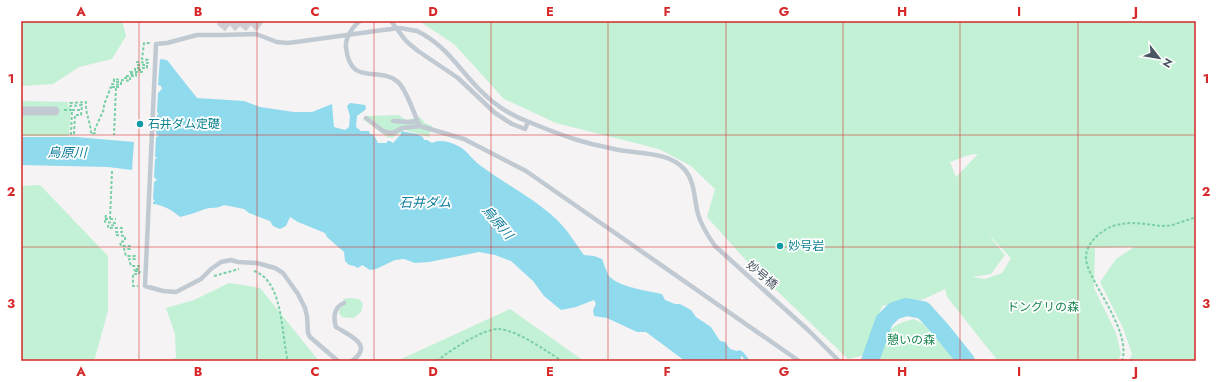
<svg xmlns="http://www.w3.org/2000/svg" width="1217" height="382" viewBox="0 0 1217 382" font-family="Jost,'Noto Sans JP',sans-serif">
	<rect width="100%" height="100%" fill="#f5f3f3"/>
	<!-- green -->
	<path fill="#c3f1d5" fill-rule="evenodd" d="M21 21H122L126 36 112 59 79 67 53 84 21 86Z
		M419 21H1196V361H1129L1132 354 1123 328 1100 282 1116 259 1134 247 1095 248 1094 288 1116 333 1121 354 1118 361H998L947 297 945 289 924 299 882 306 865 355 848 359 753 268 707 217 715 189 691 166 659 149 556 123 504 99 454 44ZM978 154 956 177 950 162 969 155ZM987 233 1011 258 1002 273 985 279 972 277 991 274 1005 255Z
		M21 101 68 102V107H71L69 136H21Z
		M399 115 406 120 420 117 425 123 432 126 429 137 405 130 392 138 387 137 363 119 367 116Z
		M40 185 108 256V311L94 361H21V186Z
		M229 283 260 288 319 361H155L156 359 169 360 176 358 175 334 166 308 194 300Z
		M351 298 359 299 363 304 361 312 354 318 342 317 339 313 340 308 344 306 343 299Z
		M510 309 584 361H397Z
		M914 319 923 324 958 361H880C885 335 886 325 914 319Z"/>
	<!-- water -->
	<path fill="#90daee" d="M160 59 167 60 197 98 244 101 260 107 294 112H312L332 104 334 127 345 130 349 127 350 116 347 106 350 103 365 105 366 108 365 110 357 116 356 127 361 131H369L370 134H372L375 137 378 143H387V141H390L393 143 401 134V131L417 134 423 137 424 140H427L432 143C441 139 450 142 458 146 467 150 473 161 481 166 505 184 534 198 556 219 567 229 575 243 584 255L594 256 602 259C604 264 606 271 609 276 618 287 649 291 662 294L665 300 675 304H680L691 310 696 317 711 327 720 341 725 342 730 349 737 351 740 350 744 353 750 361H744L743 357 741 356V361H732V356L723 359 724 361H685L646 332H637L607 318 594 316 593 310 596 304 594 300 576 307 561 310 544 296 533 281 511 261 495 255 479 252 429 262 415 263 404 259 395 260 376 269 370 270 362 265 358 268 354 266 349 265 345 261 344 252 327 237 325 233 298 222 290 217 286 226 280 229 273 226 270 221 249 213 244 209 224 205C218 209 211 207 205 209 197 212 189 215 180 217 172 210 163 205 153 204V202L155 201 153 199 154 182 157 180 154 177 155 159 157 158 155 156 156 137 159 136 156 134 157 115 159 114 157 112 158 93 162 89 161 86 158 85Z
		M21 137H76L134 142 132 170 108 167 21 165Z"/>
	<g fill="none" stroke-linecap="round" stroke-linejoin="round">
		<!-- river -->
		<path stroke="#90daee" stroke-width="18" d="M705 345 715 349 732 361
			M870 361 884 321 894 311 906 307 923 310 942 331 966 361"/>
	</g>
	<!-- building -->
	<path fill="#cdcfd5" stroke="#d7d9de" d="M220 21H261L263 23 256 31 251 25 246 31 240 26 235 31 230 25 225 31 217 24Z"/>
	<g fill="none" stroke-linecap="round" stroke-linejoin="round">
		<!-- path -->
		<path stroke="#7ad0a6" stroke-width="2" stroke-dasharray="3 2" stroke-linecap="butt" d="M112 87H116L114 135
			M116 87H121
			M64 110H72L71 134H74L75 115H81L82 105 70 106V103L86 102C85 113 91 123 91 134L95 133V129L104 109C103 103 109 95 110 88L112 87V84L121 85V82H114V79L130 81V78H125V76H136V74H130V72H142V70H135V68H147V65H137V62L148 63V60L142 59 144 43H150
			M72 110H82
			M106 215 105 222 115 223V225L108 226V228H122V232H116V235
			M105 219H110L112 171
			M110 219H116
			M116 235 125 236V241L120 242 121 246H130V249H124L126 256H135V259H129L131 266H139V269H134L135 271
			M135 271H140L139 274H133V286H138
			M254 271C284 281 281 336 288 361
			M214 276 239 269
			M437 361C449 351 484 328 499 329 519 331 546 351 562 361
			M1122 361C1130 338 1105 302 1095 282 1091 275 1087 267 1086 259 1085 244 1100 231 1113 226 1132 220 1146 225 1164 226 1174 226 1185 220 1194 218L1196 216"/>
		<!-- lane -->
		<path stroke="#c1cad2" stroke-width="4.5" d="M360 21C353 26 345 38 346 47 350 88 379 65 398 82 407 90 414 115 420 126L464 139 526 171 799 361
			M391 21 406 41 418 51 458 78 495 113 512 124 525 129 528 122
			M417 31C444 44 457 66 477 87 491 102 509 115 529 122 546 129 563 136 581 141 593 145 607 147 619 150 641 154 670 152 685 170 695 182 694 199 698 214 701 225 708 236 715 246L807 329 839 361
			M296 42 287 43 277 42 256 34 222 35H197L167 43 156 44 145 286 163 291 176 292 201 279 211 269 221 262 231 260 238 262 257 263 275 268 283 273 298 294 305 308 307 316 308 333 310 337 338 361
			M366 118 383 131 390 133 395 132 402 128 420 126
			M393 121 409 122 417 121
			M344 303C334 307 333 318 336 327 348 335 375 344 352 361"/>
		<!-- street -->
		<path stroke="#c1cad2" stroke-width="9" d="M21 111H55"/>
		<!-- lane-bridge -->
		<path stroke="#c1cad2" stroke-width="4.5" d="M296 42 383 30 400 28 417 31"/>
	</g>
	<!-- grid -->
	<path fill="none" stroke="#d62828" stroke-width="1" stroke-opacity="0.55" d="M139 21V361M257 21V361M374 21V361M491 21V361M608 21V361M726 21V361M843 21V361M960 21V361M1078 21V361M21 135H1196M21 247H1196"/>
	<!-- markers -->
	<g fill="#0f9aa8" stroke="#fff" stroke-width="1.5">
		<circle cx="140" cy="124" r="4"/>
		<circle cx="780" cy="246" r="4"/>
	</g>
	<g text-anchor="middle" stroke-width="3.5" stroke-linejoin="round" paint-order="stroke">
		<!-- culture labels -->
		<g font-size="12" fill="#0d838f" stroke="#fff" text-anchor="start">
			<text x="148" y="128">石井ダム定礎</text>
			<text x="788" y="250">妙号岩</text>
		</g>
		<!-- street labels -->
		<g font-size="12" fill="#4a5661" stroke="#fff">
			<text transform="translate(762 275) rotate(41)" y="4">妙号橋</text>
		</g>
		<!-- park labels -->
		<g font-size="12" fill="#17864f" stroke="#fff">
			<text x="1043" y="311">ドングリの森</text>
			<text x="911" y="344">憩いの森</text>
		</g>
		<!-- water labels -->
		<g font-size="13" font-style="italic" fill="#0c7c9b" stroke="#fff">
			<text transform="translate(67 152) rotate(1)" y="5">烏原川</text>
			<text x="425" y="207">石井ダム</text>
			<text transform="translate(498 222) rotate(49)" y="5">烏原川</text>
		</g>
	</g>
	<!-- border -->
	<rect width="1217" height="382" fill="none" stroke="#ffffff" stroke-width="44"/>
	<!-- north arrow -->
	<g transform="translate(1159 58) rotate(121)" stroke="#ffffff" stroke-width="3" paint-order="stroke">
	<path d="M0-3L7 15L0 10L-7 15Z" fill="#4a5661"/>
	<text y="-6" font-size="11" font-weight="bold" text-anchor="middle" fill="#4a5661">N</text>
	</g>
	<rect x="22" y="22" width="1173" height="338" fill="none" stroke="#d62828" stroke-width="1.5"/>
	<g font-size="13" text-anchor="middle" font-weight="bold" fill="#d62828">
		<text x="81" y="16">A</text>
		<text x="198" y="16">B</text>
		<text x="315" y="16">C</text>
		<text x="433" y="16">D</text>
		<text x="550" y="16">E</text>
		<text x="667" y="16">F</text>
		<text x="784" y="16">G</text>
		<text x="902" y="16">H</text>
		<text x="1019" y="16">I</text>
		<text x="1136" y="16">J</text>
		<text x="11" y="83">1</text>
		<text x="1206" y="83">1</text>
		<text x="11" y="196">2</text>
		<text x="1206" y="196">2</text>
		<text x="11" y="308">3</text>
		<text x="1206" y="308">3</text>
		<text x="81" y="376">A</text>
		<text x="198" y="376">B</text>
		<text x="315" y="376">C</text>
		<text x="433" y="376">D</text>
		<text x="550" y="376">E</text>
		<text x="667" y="376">F</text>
		<text x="784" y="376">G</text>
		<text x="902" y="376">H</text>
		<text x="1019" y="376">I</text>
		<text x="1136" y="376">J</text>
	</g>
</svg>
